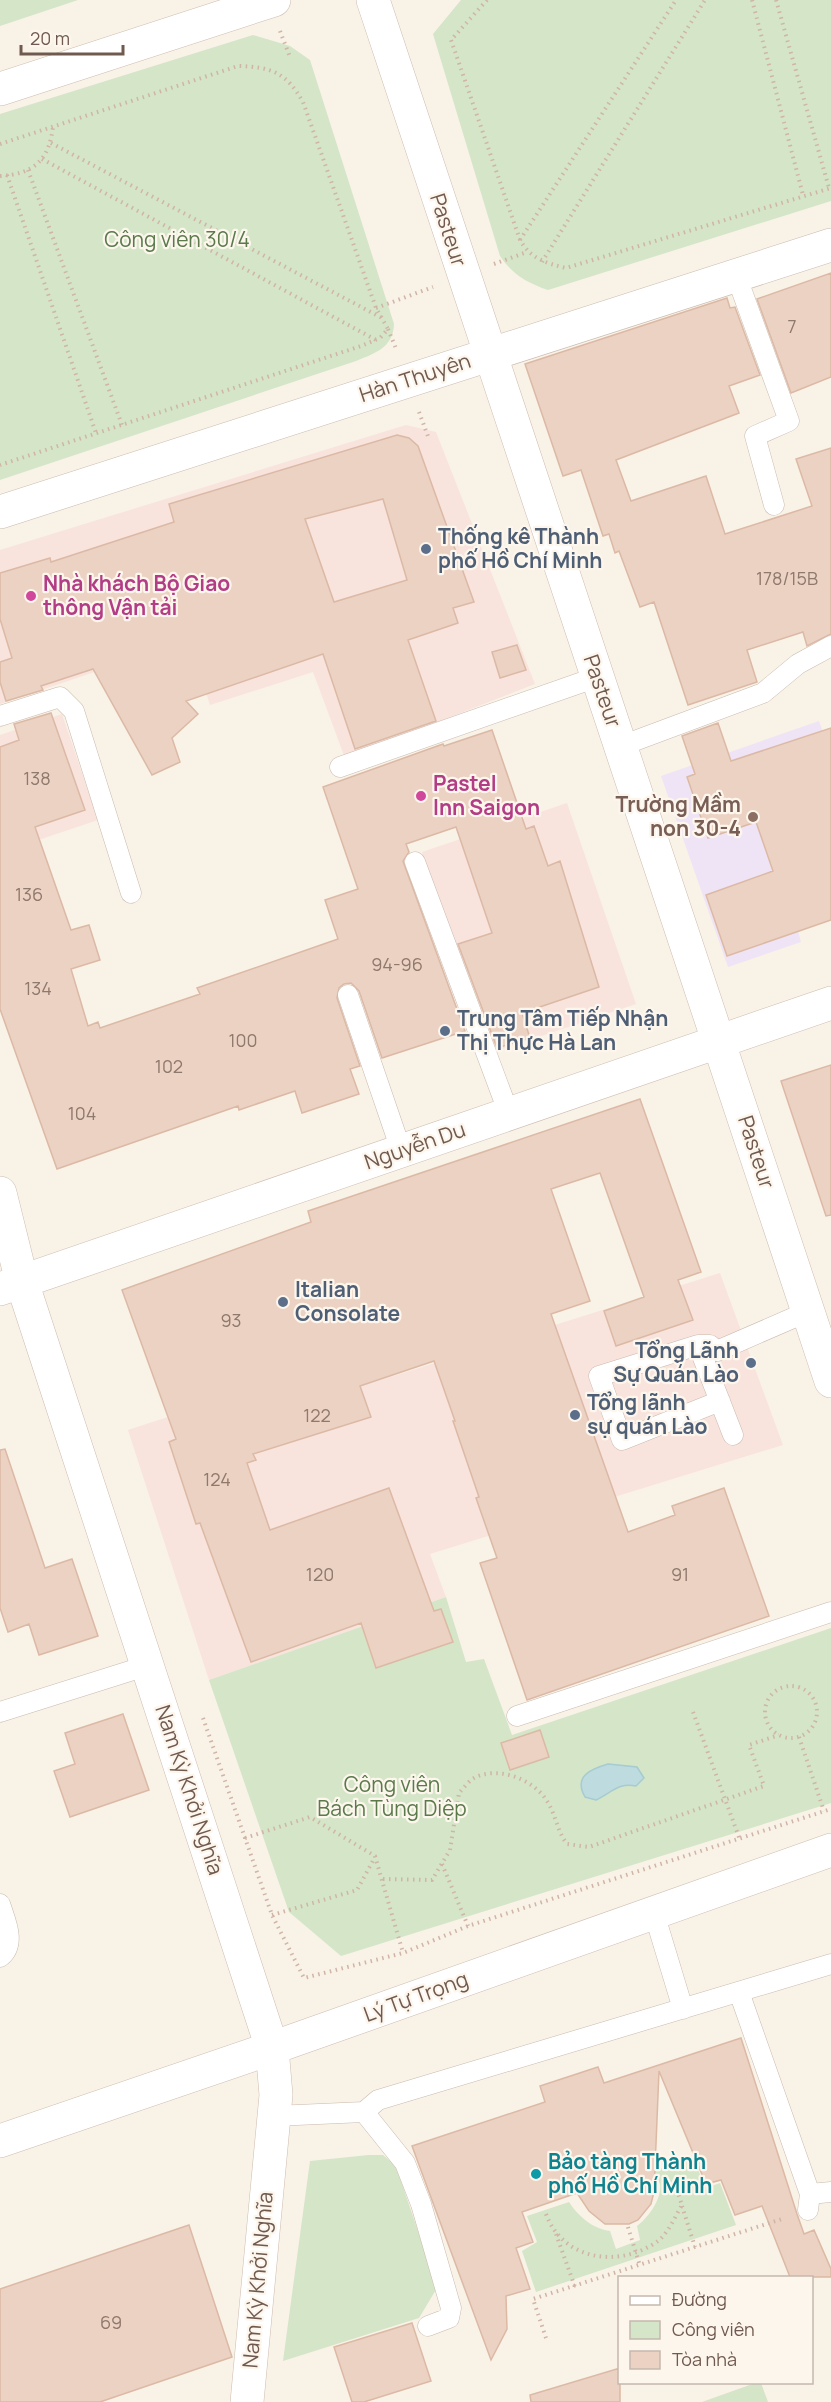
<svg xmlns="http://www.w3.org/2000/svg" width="831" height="2402" viewBox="0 0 831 2402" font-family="Manrope,sans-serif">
	<rect width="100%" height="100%" fill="#f9f2e7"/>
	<!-- commercial -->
	<path fill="#f8e4dd" d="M406 425 436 432 535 684 345 758 313 672 210 705 189 640 0 704V550Z
		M62 714 98 820 0 853V735Z
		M567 803 636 1004 491 1053 422 852Z
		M720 1273 783 1445 430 1554 446 1597 209 1680 128 1430 358 1355 368 1384Z"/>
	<!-- education -->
	<path fill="#efe4f6" d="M819 721 831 755 798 931 801 942 728 967 661 776Z"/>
	<!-- green -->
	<path fill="#d4e5c8" d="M0 0H78L0 26Z
		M461 0H831V201L548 290C526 282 513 275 500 256L433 34Z
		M253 35 290 46 310 60 394 324C393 348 375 353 356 361L0 480V114Z
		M446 1597 466 1662 484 1659 512 1735 831 1628V1803L341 1956 289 1912 209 1680Z
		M369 2155H383L396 2166 437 2288 419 2318 283 2361 310 2161Z
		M692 2156 706 2188 720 2183 736 2225 536 2292 522 2251 537 2242 527 2216 569 2202C578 2216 593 2229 610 2231L616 2249 640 2240 637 2226C648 2218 662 2199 660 2184 659 2180 655 2175 654 2171Z
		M758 2382 761 2383 768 2402H702Z"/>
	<!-- water -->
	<path fill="#bedce0" stroke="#a6cbd1" stroke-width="1.5" d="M608 1764 637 1767 644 1778 636 1786C619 1782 611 1793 596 1800L585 1797C573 1776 591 1769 608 1764Z"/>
	<!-- building -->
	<path fill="#ebd2c3" stroke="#dcb9a5" stroke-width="1.5" fill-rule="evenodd" d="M831 273V377L791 393 757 299Z
		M727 298 730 308 735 307 760 375 729 386 739 413 616 460 631 501 706 476 725 534 812 506 796 459 831 448V634L807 646 803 632 747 650 757 682 688 705 654 602 640 607 619 551 615 553 609 534 603 536 581 470 563 476 525 364Z
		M397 435 409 438 418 446 474 602 453 608 458 623 408 640 436 721 355 749 323 654 186 701 198 714 172 738 180 762 152 775 93 669 41 686 43 690 6 701 0 682V662L12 658 0 619V573L50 558 51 562 174 522 169 504ZM383 499 407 580 334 602 305 519Z
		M517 645 526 670 500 678 492 652Z
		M51 713 85 810 35 827 71 930 89 925 100 960 71 969 88 1026 98 1022 100 1028 200 994 197 988 338 939 325 900 358 889 323 787 443 744 444 746 492 730 526 829 534 826 548 866 560 861 599 987 522 1013 530 1038 497 1048 458 944 492 933 456 827 406 844 409 852 403 861 465 1031 382 1058 359 991 351 983 344 984 339 988 337 998 360 1066 350 1069 359 1094 302 1113 295 1091 239 1110 238 1106 57 1169 0 1009V747L19 740 14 724Z
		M718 723 731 761 831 728V920L727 956 706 895 773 871 756 822 708 838 687 777 695 774 682 736Z
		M831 1065V1215L826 1216 781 1081Z
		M640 1099 701 1272 678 1280 693 1320 616 1346 604 1311 644 1297 600 1173 551 1189 590 1301 551 1314 628 1532 675 1515 672 1506 724 1488 769 1616 527 1700 480 1563 497 1558 476 1498 479 1497 453 1421H455L434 1361 360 1386 371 1417 253 1454 256 1460 247 1463 270 1530 389 1488 434 1611 441 1609 453 1642 376 1668 361 1623 251 1662 200 1523 196 1524 169 1442 176 1439 122 1290 311 1222 308 1211Z
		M5 1449 45 1568 72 1559 98 1636 39 1655 29 1624 8 1632 0 1608V1450Z
		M123 1714 149 1790 70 1817 54 1771 75 1764 65 1733Z
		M540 1730 549 1757 510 1770 501 1743Z
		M741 2038 797 2214 804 2234 814 2230 831 2269V2277H790L762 2206 735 2215 721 2180 706 2184 659 2071 654 2192 651 2204 638 2220 629 2224H605L589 2211 577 2193 522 2212 533 2242 516 2248 530 2289 506 2296 507 2329 491 2360 412 2146 545 2102 540 2086 598 2067 604 2083Z
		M189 2225 232 2357 100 2402H0V2289Z
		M412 2323 431 2381 364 2402H352L334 2347Z
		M620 2368V2402H531L530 2395Z"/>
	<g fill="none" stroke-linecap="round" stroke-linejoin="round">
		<!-- lane casing -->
		<g stroke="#cabaaf" stroke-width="21">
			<path id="lane" d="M736 275 789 421 755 436 774 505
				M0 716 60 697 74 711 131 893
				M621 746 763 693 798 664 831 646
				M340 767 597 677
				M415 862 509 1114
				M348 995 401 1150
				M698 1345 733 1435
				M720 1401 622 1440 599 1376 698 1345H710L717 1351 809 1311
				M0 1712 149 1665
				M517 1716 831 1612
				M0 1904C5 1920 17 1944 0 1957
				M654 1913 683 2009
				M739 1992 810 2194 808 2210
				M274 2116 364 2112
				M810 2194 831 2192
				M428 2326 449 2318 451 2308 421 2204 405 2163 364 2112 378 2100 831 1964"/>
		</g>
		<!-- street casing -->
		<g stroke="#cabaaf" stroke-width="34">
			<path id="street" d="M0 512 831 245"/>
		</g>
		<!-- secondary casing -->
		<g stroke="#cebcb0" stroke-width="34">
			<path id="secondary" d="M373 0 831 1381
				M0 89 274 0
				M0 1193 22 1282 272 2048 276 2095 247 2402
				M0 1289 831 1003
				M0 2141 272 2048 831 1850"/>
		</g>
		<!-- path -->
		<path stroke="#d0b5a6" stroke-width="4" stroke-dasharray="1.5 4.5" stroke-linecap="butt" d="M487 0 451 40 520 240C531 259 546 263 566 268L831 188
			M752 0 803 195
			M776 0 829 188
			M280 31 290 57
			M51 143 382 318
			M0 144 238 66C271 67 286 72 303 102L376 308 388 329 380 338 361 346 0 465
			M42 159 376 340
			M28 170 122 425
			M7 175 96 433
			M0 176C34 174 49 160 53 127
			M520 240 676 0
			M542 262 705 0
			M494 264 527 252
			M376 308 433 287
			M388 329 397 351
			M419 412 429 439
			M765 1712a26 26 0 1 1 52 0a26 26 0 1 1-52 0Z
			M693 1712 740 1840
			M203 1718 272 1915 304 1978 403 1953 468 1926 831 1809
			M799 1737 824 1811
			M245 1838 310 1817 375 1856 403 1953
			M442 1864 468 1926
			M383 1879 432 1880 450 1850 459 1793C464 1788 469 1780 476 1777 500 1766 534 1780 547 1801 556 1815 557 1831 567 1844L589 1847 764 1786 749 1745 779 1735
			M272 1915 357 1890 375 1857
			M682 2206 695 2247
			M546 2214C563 2260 617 2268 655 2243 668 2235 674 2218 682 2205L674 2182
			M628 2227 640 2266
			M556 2234 575 2287
			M546 2338 533 2299 785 2218"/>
		<!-- lane -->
		<use href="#lane" stroke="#fff" stroke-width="20"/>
		<!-- street -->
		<use href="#street" stroke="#fff" stroke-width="33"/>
		<!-- secondary -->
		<use href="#secondary" stroke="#fff" stroke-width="33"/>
	</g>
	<!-- markers -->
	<g fill="#5c6f8a" stroke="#fdf6ed" stroke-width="2">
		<circle cx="426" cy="549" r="6"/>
		<circle cx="445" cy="1031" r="6"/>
		<circle cx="283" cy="1302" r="6"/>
		<circle cx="751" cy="1363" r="6"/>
		<circle cx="575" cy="1415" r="6"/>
	</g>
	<g fill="#d1479c" stroke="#fdf6ed" stroke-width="2">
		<circle cx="31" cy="596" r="6"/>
		<circle cx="421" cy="796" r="6"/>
	</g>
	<circle fill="#8d6e63" stroke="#fdf6ed" stroke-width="2" cx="753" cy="817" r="6"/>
	<circle fill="#0f9aa8" stroke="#fdf6ed" stroke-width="2" cx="536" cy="2174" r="6"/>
	<g text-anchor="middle" stroke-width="4.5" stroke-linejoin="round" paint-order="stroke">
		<!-- number labels -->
		<g font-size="18" fill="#8f786c">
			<text x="792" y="333">7</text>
			<text x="787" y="585">178/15B</text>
			<text x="37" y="785">138</text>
			<text x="29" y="901">136</text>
			<text x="397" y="971">94-96</text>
			<text x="38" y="995">134</text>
			<text x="243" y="1047">100</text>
			<text x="169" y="1073">102</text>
			<text x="82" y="1120">104</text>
			<text x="231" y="1327">93</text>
			<text x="317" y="1422">122</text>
			<text x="217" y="1486">124</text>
			<text x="320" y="1581">120</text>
			<text x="680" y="1581">91</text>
			<text x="111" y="2329">69</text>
		</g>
		<!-- street labels -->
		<g font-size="21" fill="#705a4f" stroke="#fdf6ed">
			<text transform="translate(448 230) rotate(72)" y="7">Pasteur</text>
			<text transform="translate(415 378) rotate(-18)" y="7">Hàn Thuyên</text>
			<text transform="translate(602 691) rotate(71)" y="7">Pasteur</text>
			<text transform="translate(415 1146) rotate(-19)" y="7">Nguyễn Du</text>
			<text transform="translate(756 1152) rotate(72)" y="7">Pasteur</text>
			<text transform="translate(189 1790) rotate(72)" y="7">Nam Kỳ Khởi Nghĩa</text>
			<text transform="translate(416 1997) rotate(-20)" y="7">Lý Tự Trọng</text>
			<text transform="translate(258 2280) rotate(-85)" y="7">Nam Kỳ Khởi Nghĩa</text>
		</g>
		<!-- park labels -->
		<g font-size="21" fill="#5a7a4c" stroke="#fdf6ed">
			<text x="177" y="247">Công viên 30/4</text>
			<text x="392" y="1792">Công viên<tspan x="392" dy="24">Bách Tùng Diệp</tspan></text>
		</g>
		<!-- service labels -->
		<g font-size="21" font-weight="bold" fill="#4e5e75" stroke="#fdf6ed" text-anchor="start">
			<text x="438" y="544">Thống kê Thành<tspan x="438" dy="24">phố Hồ Chí Minh</tspan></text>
			<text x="457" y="1026">Trung Tâm Tiếp Nhận<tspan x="457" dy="24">Thị Thực Hà Lan</tspan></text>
			<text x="295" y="1297">Italian<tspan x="295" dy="24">Consolate</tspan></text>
			<text x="739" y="1358" text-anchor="end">Tổng Lãnh<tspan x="739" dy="24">Sự Quán Lào</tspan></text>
			<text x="587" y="1410">Tổng lãnh<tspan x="587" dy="24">sự quán Lào</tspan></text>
		</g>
		<!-- hotel labels -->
		<g font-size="21" font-weight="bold" fill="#b23c85" stroke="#fdf6ed" text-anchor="start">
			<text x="43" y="591">Nhà khách Bộ Giao<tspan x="43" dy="24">thông Vận tải</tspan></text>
			<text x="433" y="791">Pastel<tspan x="433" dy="24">Inn Saigon</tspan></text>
		</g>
		<!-- education labels -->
		<g font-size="21" font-weight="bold" fill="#785e54" stroke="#fdf6ed" text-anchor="end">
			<text x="741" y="812">Trường Mầm<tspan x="741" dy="24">non 30-4</tspan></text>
		</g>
		<!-- culture labels -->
		<g font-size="21" font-weight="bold" fill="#0d838f" stroke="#fdf6ed" text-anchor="start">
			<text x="548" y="2169">Bảo tàng Thành<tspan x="548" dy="24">phố Hồ Chí Minh</tspan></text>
		</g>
	</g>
	<!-- legend -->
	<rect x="618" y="2276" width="195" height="108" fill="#fdf6ed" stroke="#c5b8ae" stroke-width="1.5"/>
	<rect x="630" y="2296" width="30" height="9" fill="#ffffff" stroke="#c5b8ae" stroke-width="1.5"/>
	<text x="672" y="2306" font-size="18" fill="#705a4f">Đường</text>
	<rect x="630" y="2321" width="30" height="18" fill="#d4e5c8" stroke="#c5b8ae" stroke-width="1.5"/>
	<text x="672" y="2336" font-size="18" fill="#705a4f">Công viên</text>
	<rect x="630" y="2351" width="30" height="18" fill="#ebd2c3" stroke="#c5b8ae" stroke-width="1.5"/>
	<text x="672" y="2366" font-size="18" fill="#705a4f">Tòa nhà</text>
	<!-- scale -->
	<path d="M21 45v9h102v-9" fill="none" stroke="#705a4f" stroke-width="3"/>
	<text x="30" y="45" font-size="18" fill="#705a4f" stroke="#fdf6ed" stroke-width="4.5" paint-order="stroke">20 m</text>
</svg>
